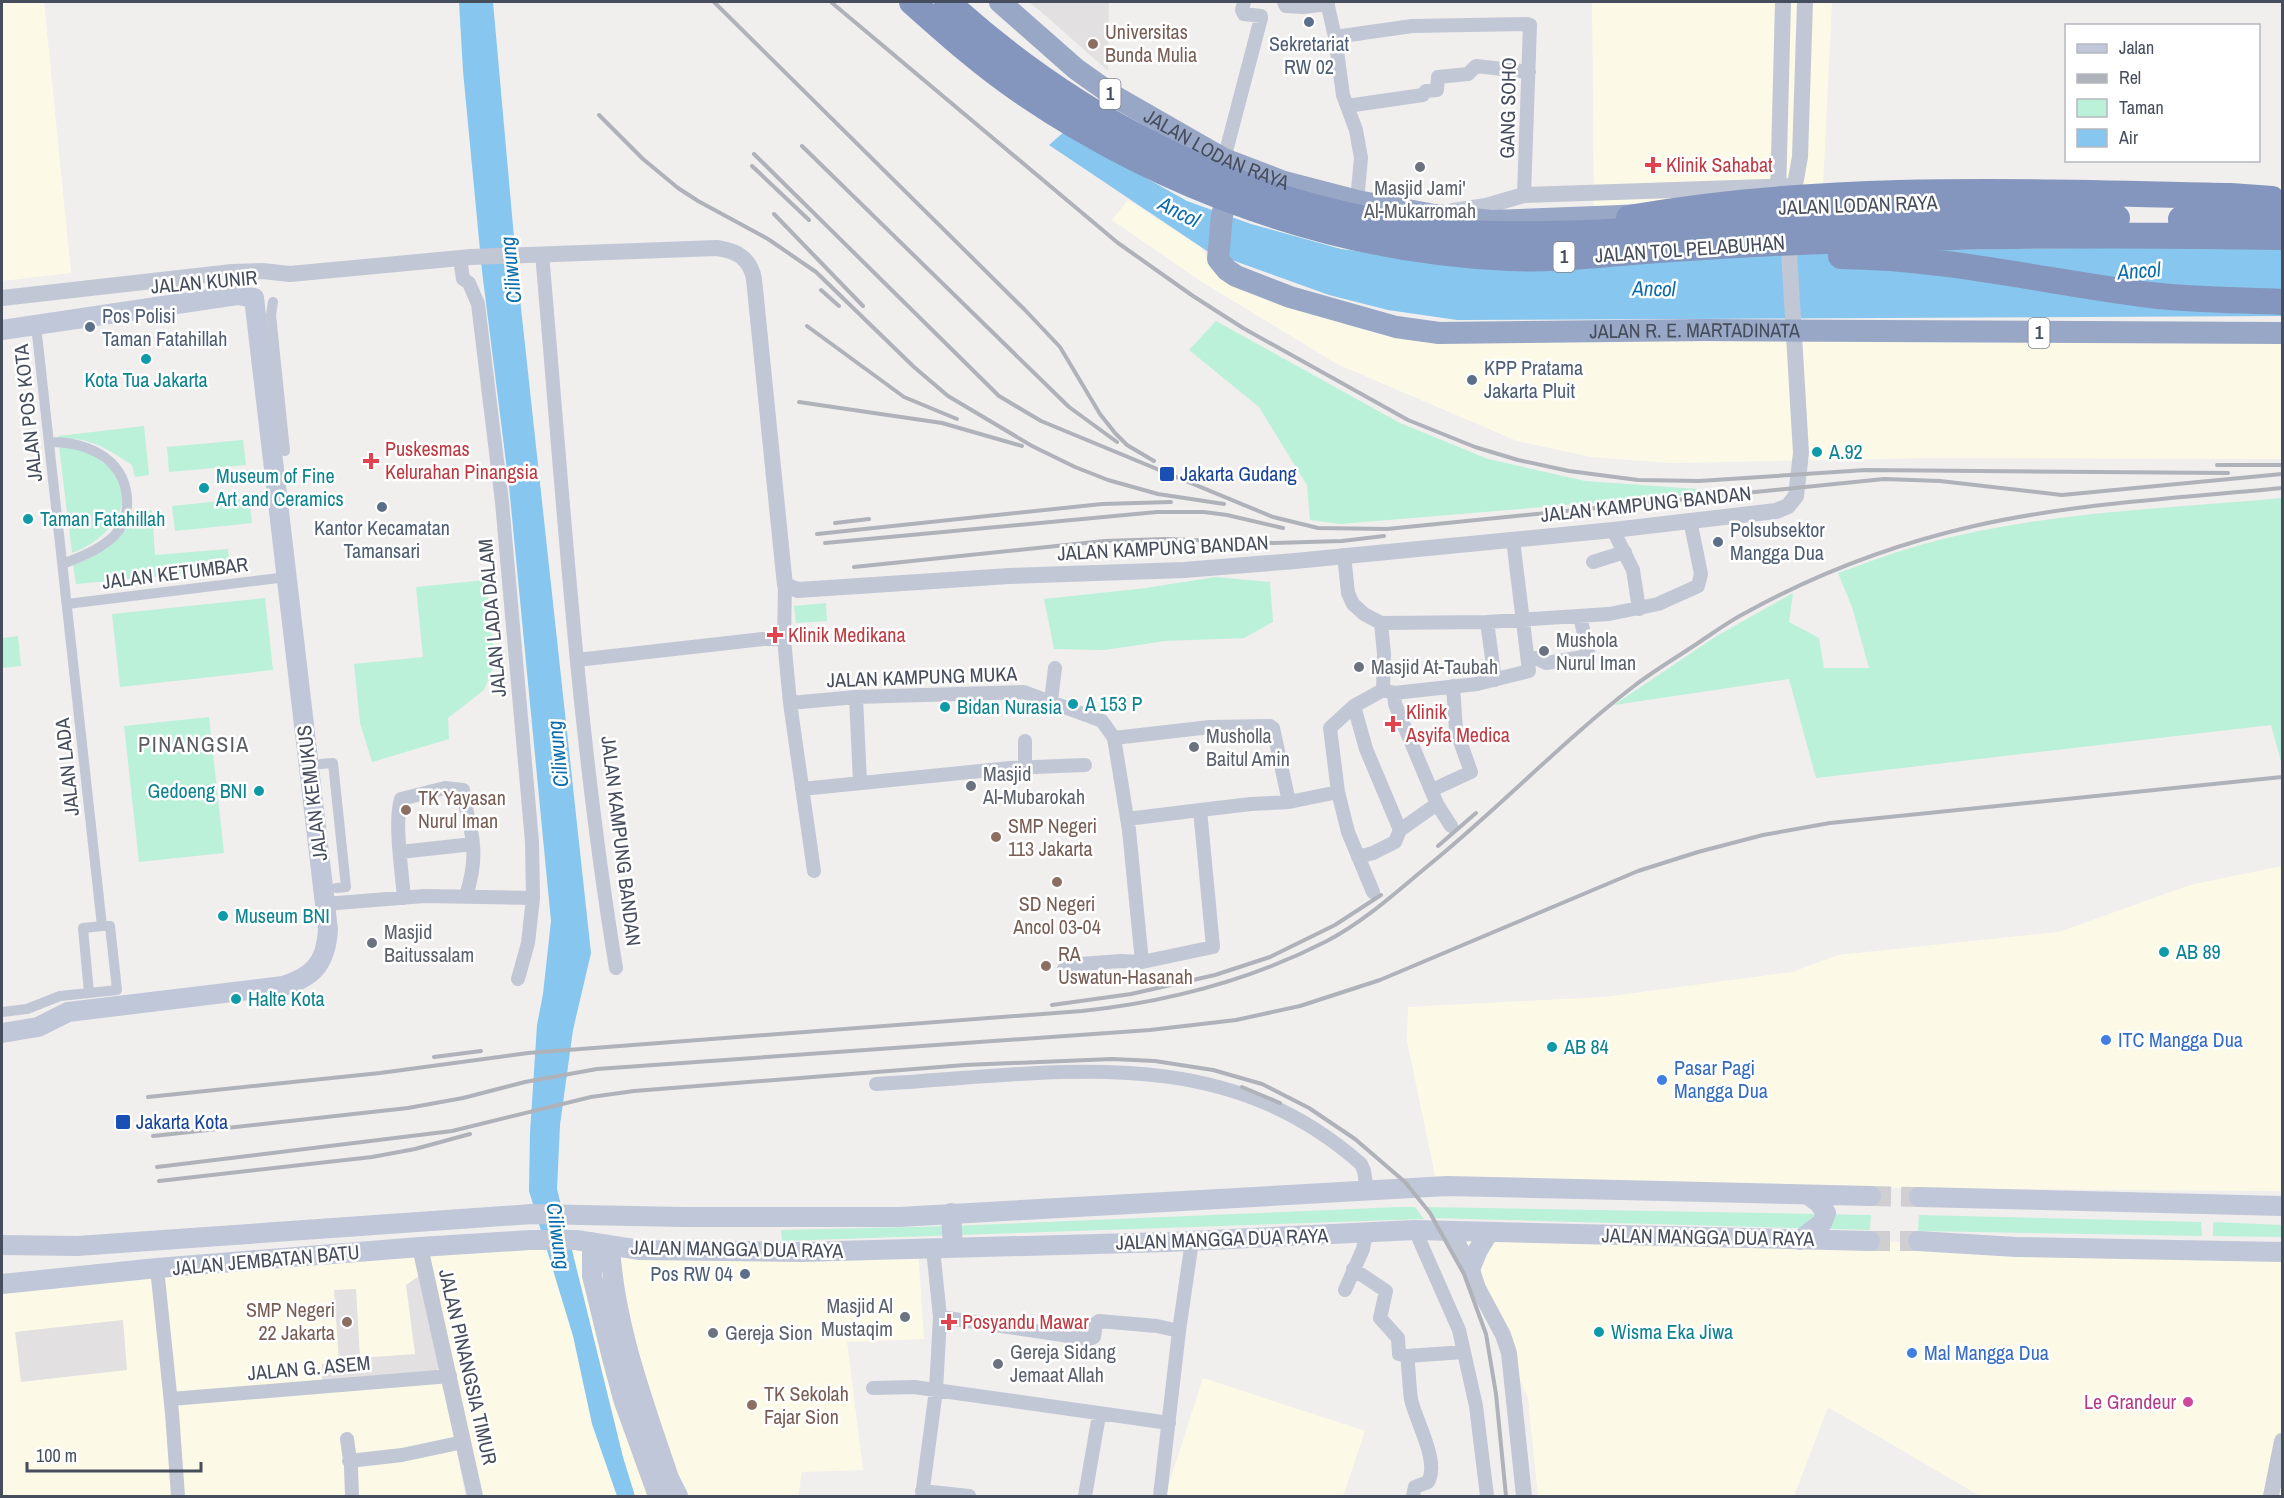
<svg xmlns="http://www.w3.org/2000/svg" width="2284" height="1498" viewBox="0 0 2284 1498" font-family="'Archivo Narrow',sans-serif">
	<rect width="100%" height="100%" fill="#f1eeee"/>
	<!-- commercial -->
	<path fill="#fcfae7" d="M2 2H44L71 273 2 281Z
		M1592 2H1832L1823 186 1594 207Z
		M1128 200 1201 247 1216 274 1353 327 1418 341 2282 343V459L1928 458 1671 463 1591 457 1517 441 1337 364 1202 282 1112 220Z
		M2282 866V1191L1437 1185 1407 1041 1408 1007 1604 997 1792 972 1838 955 2059 932 2190 885Z
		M1451 1230 2282 1252V1496H1980L1828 1407 1794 1496H1538L1528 1398Z
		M592 1242 658 1496H475L424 1271 465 1496H2V1284Z
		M610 1245 918 1249 924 1339 847 1342 863 1470 802 1472 798 1496H678L669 1478Z
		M1203 1378 1365 1431 1343 1496H1165Z"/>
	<!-- education -->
	<path fill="#e2e0e0" d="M1029 2H1109L1108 71 1047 17Z
		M419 1276 439 1369 429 1374 322 1382V1364L339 1363 334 1290 356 1289 360 1358 415 1354 406 1285Z
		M123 1320 127 1370 21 1382 15 1332Z"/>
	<!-- green -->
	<path fill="#bbf0d9" d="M1216 321 1400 423 1488 459 1585 481 1697 489 1698 494 1340 524 1310 520 1307 485 1259 407 1189 350Z
		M144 426 149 475 135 477 132 465C108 449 88 436 58 439V436Z
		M243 440 246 465 169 472 167 447Z
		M59 446C67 447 79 447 87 450 92 452 97 458 102 462 106 465 113 469 116 474 137 509 103 542 72 553Z
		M249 498 252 523 175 531 172 506Z
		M2282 498V765L2271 725 1816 778 1789 679 1614 705 1715 637 1793 593 1789 622 1819 638 1824 668H1869L1852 607 1838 573C1866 563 1895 552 1924 544 2040 512 2163 509 2282 498Z
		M152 510 155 555 228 549 230 570 76 584 73 564C103 557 122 535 139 511Z
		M1215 577 1270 582 1273 622 1244 638 1165 641 1104 650 1054 649 1044 599 1146 588Z
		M486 580 495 663 484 690 448 718 449 739 372 762 360 723 354 664 423 657 416 587Z
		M265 598 273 670 120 687 112 614Z
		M826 603 827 621 796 623 794 606Z
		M18 636 21 666 2 668V638Z
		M209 717 224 853 139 862 124 726Z
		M1399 1207H1415L1424 1219 782 1241 781 1230 951 1226Z
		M1425 1207 1871 1215 1870 1230 1433 1218Z
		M1919 1215 2201 1222 2202 1236 1918 1231Z
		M2213 1222 2282 1225V1237L2213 1236Z"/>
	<!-- water -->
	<path fill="#87c6ee" d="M459 2H493L517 271 591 953 573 1030 560 1125 557 1189 623 1457 635 1496H617L592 1424 573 1336 529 1191 530 1133 537 1025 543 994 551 921 509 486 482 271 463 71Z
		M1064 132 1187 201 1251 224 1341 249 1480 266 1800 252 2282 245V316L1457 320 1388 310 1329 295 1207 251 1049 145Z"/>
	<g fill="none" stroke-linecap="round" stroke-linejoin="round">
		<!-- secondary-tunnel -->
		<path stroke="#cfced1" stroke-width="20" stroke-dasharray="20 10" stroke-linecap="butt" d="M1871 1196 1919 1197
			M1870 1241H1918"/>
		<!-- pedestrian -->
		<path stroke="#c1c7d4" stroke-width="10" d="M273 302 271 315 285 451
			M36 325 102 926H110L117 990 89 993
			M50 442C86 442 123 457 127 497 128 512 125 524 115 535 100 550 82 556 63 564
			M67 604 287 577
			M321 764 333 763 346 887 336 888
			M2 1012 27 1009 60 996 89 993 83 928 102 926"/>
		<!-- minor -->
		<path stroke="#c1c7d4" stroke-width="14" d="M1284 2 1286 6 1303 7 1328 4
			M1327 2 1335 37 1343 95 1356 130 1361 158 1357 201
			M1335 37 1412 26 1527 24 1530 25 1524 195
			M1347 106 1423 95 1426 91 1437 90 1438 77 1468 74 1476 66 1529 72
			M1224 159 1261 18V16L1244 14 1242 10 1244 2
			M542 254C563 492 577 732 616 968
			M460 258 463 279 469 283 478 304 502 502 532 842 533 898 528 943 518 979
			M1613 530 1633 570 1639 609
			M1344 555 1348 593 1353 604 1364 614 1381 623 1487 622 1609 614 1658 604 1698 586 1701 574 1690 520
			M1593 562 1625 552
			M785 585 784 639 790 703 814 871
			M1580 616 1590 661
			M1487 622 1495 680
			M1381 623 1384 654 1383 690
			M1528 658H1536L1546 663 1589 656
			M577 660 763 639H784
			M1394 693 1477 684 1529 671 1513 540
			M856 697 860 782
			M1051 701 1055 668
			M790 703 856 697 1024 692 1102 721 1114 738 1129 830 1142 962
			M1354 706 1366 749 1400 830
			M1114 738 1210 727 1270 726 1273 728 1289 802
			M1025 768V741
			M802 789 1010 768 1085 765
			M1432 790 1471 772 1456 730 1453 686
			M1200 810 1251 804 1289 802 1338 792
			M400 852 473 844
			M1358 857 1373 853 1395 842 1400 830 1437 804
			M1373 892 1348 832 1338 792 1330 728 1354 706 1383 690 1394 693 1395 704 1437 804 1451 826
			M404 898C402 873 394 821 401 799L445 788 463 790C465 810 472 828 473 845 475 863 471 880 466 896
			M325 904 424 896 533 898
			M1064 969 1076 968 1080 964 1121 961 1142 962 1213 947 1200 810 1127 819
			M876 1084C1049 1075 1218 1037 1361 1164L1364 1171 1367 1190
			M1415 1230 1459 1330 1476 1406 1487 1496
			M157 1268 172 1413 178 1496
			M1353 1269 1386 1291 1380 1318 1398 1338 1399 1354 1407 1356C1409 1370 1409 1385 1411 1399 1415 1420 1440 1461 1428 1482L1415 1487 1413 1496
			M1345 1290 1363 1249 1366 1233
			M940 1317 1090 1339 1094 1337 1096 1323 1099 1321 1157 1326 1179 1331
			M1407 1356 1464 1352
			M873 1388 914 1387 1169 1423
			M171 1399 450 1376
			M347 1439 351 1467 352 1496
			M349 1461 402 1455 463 1442
			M922 1491 969 1496
			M922 1496 936 1390 940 1317 933 1249
			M1085 1496 1099 1415
			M1160 1496 1179 1331 1192 1241"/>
		<!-- tertiary -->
		<path stroke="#c1c7d4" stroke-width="16" d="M1778 195 1783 2
			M1791 207 1800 157 1805 2
			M1453 211 1486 206 1524 195 1795 186
			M2 298 232 272 262 271 290 274 471 257 717 248C737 251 750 258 754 279L783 566 785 585 798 590 1009 576 1184 570 1295 561 1613 530 1776 511 1788 506 1796 496 1801 453 1788 235
			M1451 1231 1471 1267 1478 1288 1503 1335 1509 1353 1524 1496
			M420 1247 475 1496
			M2271 1496 2282 1441"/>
		<!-- secondary -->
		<path stroke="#c0c7d8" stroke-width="20" d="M2 330 237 295 254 298 328 930C326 962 314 977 283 986L68 1012 38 1027 2 1033
			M1919 1197 2282 1206
			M951 1213 953 1248
			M1800 1240 1822 1223 1826 1213 1819 1203 1808 1195
			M1918 1241 2016 1247 2282 1252
			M592 1242V1276L612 1358 623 1399 658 1496
			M2 1245 77 1246 532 1214 683 1217H899L1447 1186 1871 1196
			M610 1245C614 1325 644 1403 669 1478L678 1496
			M1471 1267 1478 1250 1489 1232
			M2 1284 157 1268 420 1247 530 1240H576L640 1250 801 1252 1168 1242 1415 1230 1870 1241"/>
		<!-- trunk -->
		<g stroke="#98a7c6" stroke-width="22">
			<path id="s1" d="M1000 2 1076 69 1114 96 1224 159 1284 182 1357 201 1435 215 1491 221 1647 215"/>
			<path id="s2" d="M1232 183 1222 215 1218 259 1227 270 1236 276 1290 297 1396 327 1439 333 1705 330 2282 333"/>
		</g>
		<!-- motorway -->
		<path stroke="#8496be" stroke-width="26" d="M912 2C946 32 980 63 1018 89 1162 188 1335 251 1510 258 1551 260 1592 255 1633 252 1688 248 1743 244 1799 242 1960 235 2121 234 2282 237
			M947 2C1068 112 1215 191 1376 221 1405 226 1433 231 1462 233 1595 239 1725 222 1857 217 1944 213 2031 216 2117 218
			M1629 218C1828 183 2030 192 2231 196L2272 199
			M2181 219 2282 218
			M1841 256C1945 257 2047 282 2150 295 2194 300 2238 300 2282 302"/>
		<!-- rail -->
		<path stroke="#b0b2b9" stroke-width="4" d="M714 2 1025 310 1060 347 1100 414 1115 433 1127 445 1154 461
			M831 2 1118 243 1193 296 1243 328 1408 420 1475 447 1518 460 1569 471 1638 480 1699 481 1866 470 2228 473
			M599 115 643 159 678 188 698 201 768 239 816 272 914 367 948 396 1032 446 1075 467 1108 480 1158 494 1224 504
			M802 146 1069 407 1117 442
			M754 154 999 396 1041 421 1273 517 1318 528 1387 529 1884 479 1940 481 2062 495 2282 474
			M752 166 809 220
			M774 214 863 306
			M821 290 839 306
			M807 326 904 397 957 419
			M799 402 942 423 1022 446
			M2217 465H2282
			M835 523 869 519
			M817 534 1102 504 1171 502
			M825 543 1157 512H1204L1227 515 1283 528
			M854 567 1104 541 1165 539 1274 543 1342 541 1384 536
			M1438 846 1476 813
			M1052 1005 1131 994 1215 975 1270 957 1335 925 1381 895
			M434 1057 481 1051
			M1242 1087 1280 1103
			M148 1097 380 1073 528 1053 1082 1011C1166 1002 1251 980 1327 941 1367 920 1401 888 1435 860 1503 804 1564 740 1634 686 1655 670 1679 656 1701 641 1716 631 1731 620 1747 612 1818 573 1895 544 1974 526 2075 503 2180 498 2282 488
			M153 1136 408 1108 463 1098 525 1082 597 1069 1150 1030 1236 1020 1300 1006 1380 980 1638 871 1698 852 1763 835 1830 823 2282 777
			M157 1167 452 1131 591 1097 634 1091 965 1065 1112 1059 1155 1061 1213 1070 1262 1084 1309 1108 1355 1139 1405 1182 1430 1213 1464 1274 1486 1334 1496 1394 1506 1496
			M159 1181 372 1157 415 1149 470 1134"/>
	</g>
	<!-- markers -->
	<g fill="#5c6f8a" stroke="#fff" stroke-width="2">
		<circle cx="1309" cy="22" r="6"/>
		<circle cx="90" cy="327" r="6"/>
		<circle cx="1472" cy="380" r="6"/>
		<circle cx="382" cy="507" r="6"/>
		<circle cx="1718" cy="542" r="6"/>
		<circle cx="745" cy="1274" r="6"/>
	</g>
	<g fill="#8d6e63" stroke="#fff" stroke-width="2">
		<circle cx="1093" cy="44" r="6"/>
		<circle cx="406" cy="810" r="6"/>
		<circle cx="996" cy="837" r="6"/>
		<circle cx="1057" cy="882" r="6"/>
		<circle cx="1046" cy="966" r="6"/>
		<circle cx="347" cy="1322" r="6"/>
		<circle cx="752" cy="1405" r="6"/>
	</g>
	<g fill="#e0444e" stroke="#fff" stroke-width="2">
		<path d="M1650 156h6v6h6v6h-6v6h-6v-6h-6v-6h6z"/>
		<path d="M368 452h6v6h6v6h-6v6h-6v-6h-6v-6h6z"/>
		<path d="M772 626h6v6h6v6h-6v6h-6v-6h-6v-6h6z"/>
		<path d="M1390 715h6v6h6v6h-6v6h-6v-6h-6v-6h6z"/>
		<path d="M946 1313h6v6h6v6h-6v6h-6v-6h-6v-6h6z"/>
	</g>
	<g fill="#6b7280" stroke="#fff" stroke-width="2">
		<circle cx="1420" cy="167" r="6"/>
		<circle cx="1544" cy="651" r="6"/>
		<circle cx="1359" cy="667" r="6"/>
		<circle cx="1194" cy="747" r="6"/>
		<circle cx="971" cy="786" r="6"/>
		<circle cx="372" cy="943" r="6"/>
		<circle cx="905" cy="1317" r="6"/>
		<circle cx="713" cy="1333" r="6"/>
		<circle cx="998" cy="1364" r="6"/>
	</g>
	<g fill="#0f9aa8" stroke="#fff" stroke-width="2">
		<circle cx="146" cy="359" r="6"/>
		<circle cx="1817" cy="452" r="6"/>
		<circle cx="204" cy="488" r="6"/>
		<circle cx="28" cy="519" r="6"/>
		<circle cx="1073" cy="704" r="6"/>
		<circle cx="945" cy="707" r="6"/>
		<circle cx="259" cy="791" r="6"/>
		<circle cx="223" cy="916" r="6"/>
		<circle cx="2164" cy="952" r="6"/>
		<circle cx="236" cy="999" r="6"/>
		<circle cx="1552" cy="1047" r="6"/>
		<circle cx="1599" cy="1332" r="6"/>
	</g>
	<g fill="#1a4fb4" stroke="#fff" stroke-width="2">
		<rect x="1159" y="466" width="16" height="16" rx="3"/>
		<rect x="115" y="1114" width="16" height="16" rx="3"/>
	</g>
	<g fill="#3f7fe0" stroke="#fff" stroke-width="2">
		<circle cx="2106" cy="1040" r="6"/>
		<circle cx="1662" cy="1080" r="6"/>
		<circle cx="1912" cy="1353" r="6"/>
	</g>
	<circle fill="#d1479c" stroke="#fff" stroke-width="2" cx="2188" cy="1402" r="6"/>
	<g text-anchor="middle" stroke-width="5" stroke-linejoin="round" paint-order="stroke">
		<!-- shield labels -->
		<g fill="#fff" stroke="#7e828d" stroke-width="1.5">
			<rect x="1099.5" y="79" width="21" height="30" rx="4.5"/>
			<rect x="1553.5" y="242" width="21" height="30" rx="4.5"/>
			<rect x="2028.5" y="318" width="21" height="30" rx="4.5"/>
		</g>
		<g font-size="18" font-weight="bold" fill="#464d5c">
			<text x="1110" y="100">1</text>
			<text x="1564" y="263">1</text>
			<text x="2039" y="339">1</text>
		</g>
		<!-- education labels -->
		<g font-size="20" fill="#785e54" stroke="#fff" text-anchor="start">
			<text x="1105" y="39">Universitas<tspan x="1105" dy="23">Bunda Mulia</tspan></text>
			<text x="418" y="805">TK Yayasan<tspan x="418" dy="23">Nurul Iman</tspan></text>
			<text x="1008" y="833">SMP Negeri<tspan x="1008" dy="23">113 Jakarta</tspan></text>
			<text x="1057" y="911" text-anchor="middle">SD Negeri<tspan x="1057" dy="23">Ancol 03-04</tspan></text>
			<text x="1058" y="961">RA<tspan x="1058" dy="23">Uswatun-Hasanah</tspan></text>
			<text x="335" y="1317" text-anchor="end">SMP Negeri<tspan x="335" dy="23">22 Jakarta</tspan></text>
			<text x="764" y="1401">TK Sekolah<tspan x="764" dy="23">Fajar Sion</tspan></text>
		</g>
		<!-- service labels -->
		<g font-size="20" fill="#4e5e75" stroke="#fff" text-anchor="start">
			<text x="1309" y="51" text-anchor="middle">Sekretariat<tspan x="1309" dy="23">RW 02</tspan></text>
			<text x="102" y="323">Pos Polisi<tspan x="102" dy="23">Taman Fatahillah</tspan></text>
			<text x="1484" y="375">KPP Pratama<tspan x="1484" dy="23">Jakarta Pluit</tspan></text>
			<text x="382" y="535" text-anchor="middle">Kantor Kecamatan<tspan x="382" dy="23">Tamansari</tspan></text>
			<text x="1730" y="537">Polsubsektor<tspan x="1730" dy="23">Mangga Dua</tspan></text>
			<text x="733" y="1281" text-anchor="end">Pos RW 04</text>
		</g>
		<!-- street labels -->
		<g font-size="20" fill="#464d5c" stroke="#fff">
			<text transform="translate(1508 108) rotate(-89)" y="7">GANG SOHO</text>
			<text dy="7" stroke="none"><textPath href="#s1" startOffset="264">JALAN LODAN RAYA</textPath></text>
			<text transform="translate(1858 205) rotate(-2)" y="7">JALAN LODAN RAYA</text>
			<text transform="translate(1690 249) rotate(-4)" y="7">JALAN TOL PELABUHAN</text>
			<text transform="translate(204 282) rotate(-5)" y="7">JALAN KUNIR</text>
			<text dy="7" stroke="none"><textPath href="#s2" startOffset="570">JALAN R. E. MARTADINATA</textPath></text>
			<text transform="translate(28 413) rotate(-96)" y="7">JALAN POS KOTA</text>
			<text transform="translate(1646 504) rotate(-6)" y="7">JALAN KAMPUNG BANDAN</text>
			<text transform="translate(1163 548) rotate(-3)" y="7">JALAN KAMPUNG BANDAN</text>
			<text transform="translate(175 573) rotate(-7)" y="7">JALAN KETUMBAR</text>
			<text transform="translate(492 618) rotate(-95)" y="7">JALAN LADA DALAM</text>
			<text transform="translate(922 677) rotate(-2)" y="7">JALAN KAMPUNG MUKA</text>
			<text transform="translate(67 767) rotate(-96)" y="7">JALAN LADA</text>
			<text transform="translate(312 793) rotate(-97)" y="7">JALAN KEMUKUS</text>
			<text transform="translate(621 841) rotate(83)" y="7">JALAN KAMPUNG BANDAN</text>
			<text transform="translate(1708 1237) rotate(1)" y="7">JALAN MANGGA DUA RAYA</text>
			<text transform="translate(1222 1239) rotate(-2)" y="7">JALAN MANGGA DUA RAYA</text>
			<text transform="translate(737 1249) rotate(1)" y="7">JALAN MANGGA DUA RAYA</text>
			<text transform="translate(266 1260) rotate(-5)" y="7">JALAN JEMBATAN BATU</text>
			<text transform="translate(468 1367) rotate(77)" y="7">JALAN PINANGSIA TIMUR</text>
			<text transform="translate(309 1368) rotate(-5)" y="7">JALAN G. ASEM</text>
		</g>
		<!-- health labels -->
		<g font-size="20" fill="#be3a42" stroke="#fff" text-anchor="start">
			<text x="1666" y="172">Klinik Sahabat</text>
			<text x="385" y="456">Puskesmas<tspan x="385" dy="23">Kelurahan Pinangsia</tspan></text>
			<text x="788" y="642">Klinik Medikana</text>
			<text x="1406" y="719">Klinik<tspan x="1406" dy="23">Asyifa Medica</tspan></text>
			<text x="962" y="1329">Posyandu Mawar</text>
		</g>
		<!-- worship labels -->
		<g font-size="20" fill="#5b616d" stroke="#fff" text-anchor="start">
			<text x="1420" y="195" text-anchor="middle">Masjid Jami'<tspan x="1420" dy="23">Al-Mukarromah</tspan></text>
			<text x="1556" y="647">Mushola<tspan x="1556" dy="23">Nurul Iman</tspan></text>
			<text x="1371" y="674">Masjid At-Taubah</text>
			<text x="1206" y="743">Musholla<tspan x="1206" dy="23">Baitul Amin</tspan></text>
			<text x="983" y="781">Masjid<tspan x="983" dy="23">Al-Mubarokah</tspan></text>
			<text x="384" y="939">Masjid<tspan x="384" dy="23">Baitussalam</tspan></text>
			<text x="893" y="1313" text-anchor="end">Masjid Al<tspan x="893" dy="23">Mustaqim</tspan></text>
			<text x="725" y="1340">Gereja Sion</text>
			<text x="1010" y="1359">Gereja Sidang<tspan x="1010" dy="23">Jemaat Allah</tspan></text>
		</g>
		<!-- culture labels -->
		<g font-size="20" fill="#0d838f" stroke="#fff" text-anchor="start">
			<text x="146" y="387" text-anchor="middle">Kota Tua Jakarta</text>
			<text x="1829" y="459">A.92</text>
			<text x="216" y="483">Museum of Fine<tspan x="216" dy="23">Art and Ceramics</tspan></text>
			<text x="40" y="526">Taman Fatahillah</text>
			<text x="1085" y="711">A 153 P</text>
			<text x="957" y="714">Bidan Nurasia</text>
			<text x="247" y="798" text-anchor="end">Gedoeng BNI</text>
			<text x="235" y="923">Museum BNI</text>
			<text x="2176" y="959">AB 89</text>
			<text x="248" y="1006">Halte Kota</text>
			<text x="1564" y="1054">AB 84</text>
			<text x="1611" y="1339">Wisma Eka Jiwa</text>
		</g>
		<!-- transit labels -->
		<g font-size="20" fill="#164399" stroke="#fff" text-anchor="start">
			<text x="1180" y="481">Jakarta Gudang</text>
			<text x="136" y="1129">Jakarta Kota</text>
		</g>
		<!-- shop labels -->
		<g font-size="20" fill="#366cbe" stroke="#fff" text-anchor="start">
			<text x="2118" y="1047">ITC Mangga Dua</text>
			<text x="1674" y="1075">Pasar Pagi<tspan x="1674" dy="23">Mangga Dua</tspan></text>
			<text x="1924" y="1360">Mal Mangga Dua</text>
		</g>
		<!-- hotel labels -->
		<g font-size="20" fill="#b23c85" stroke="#fff" text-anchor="end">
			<text x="2176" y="1409">Le Grandeur</text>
		</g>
		<!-- water labels -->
		<g font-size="21" font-style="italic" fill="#096cac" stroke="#fff">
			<text transform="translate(1179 212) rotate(27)" y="7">Ancol</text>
			<text transform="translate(511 270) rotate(-96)" y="7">Ciliwung</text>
			<text transform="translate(2139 271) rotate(-4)" y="7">Ancol</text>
			<text transform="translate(1654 289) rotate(1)" y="7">Ancol</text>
			<text transform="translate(558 754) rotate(-96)" y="7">Ciliwung</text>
			<text transform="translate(558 1236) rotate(82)" y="7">Ciliwung</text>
		</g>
		<!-- quarter labels -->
		<g font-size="22" letter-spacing="1.5" fill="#5a5d63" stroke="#fff">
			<text x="194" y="752">PINANGSIA</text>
		</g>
	</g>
	<!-- border -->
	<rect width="2284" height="1498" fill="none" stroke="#464d5c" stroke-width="6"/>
	<!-- legend -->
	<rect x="2065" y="24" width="195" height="138" fill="#ffffff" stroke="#b5b8be" stroke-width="1.5"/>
	<rect x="2077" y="44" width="30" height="9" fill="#c0c7d8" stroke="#b5b8be" stroke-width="1.5"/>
	<text x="2119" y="54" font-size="18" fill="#464d5c">Jalan</text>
	<rect x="2077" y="74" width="30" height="9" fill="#b0b2b9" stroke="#b5b8be" stroke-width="1.5"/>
	<text x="2119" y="84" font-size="18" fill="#464d5c">Rel</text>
	<rect x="2077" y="99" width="30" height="18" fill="#bbf0d9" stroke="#b5b8be" stroke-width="1.5"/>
	<text x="2119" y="114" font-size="18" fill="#464d5c">Taman</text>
	<rect x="2077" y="129" width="30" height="18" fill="#87c6ee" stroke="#b5b8be" stroke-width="1.5"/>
	<text x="2119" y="144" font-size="18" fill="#464d5c">Air</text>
	<!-- scale -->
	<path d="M27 1462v9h174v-9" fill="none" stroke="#464d5c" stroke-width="3"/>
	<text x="36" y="1462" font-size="18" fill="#464d5c" stroke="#ffffff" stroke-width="4.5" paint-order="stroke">100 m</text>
</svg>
